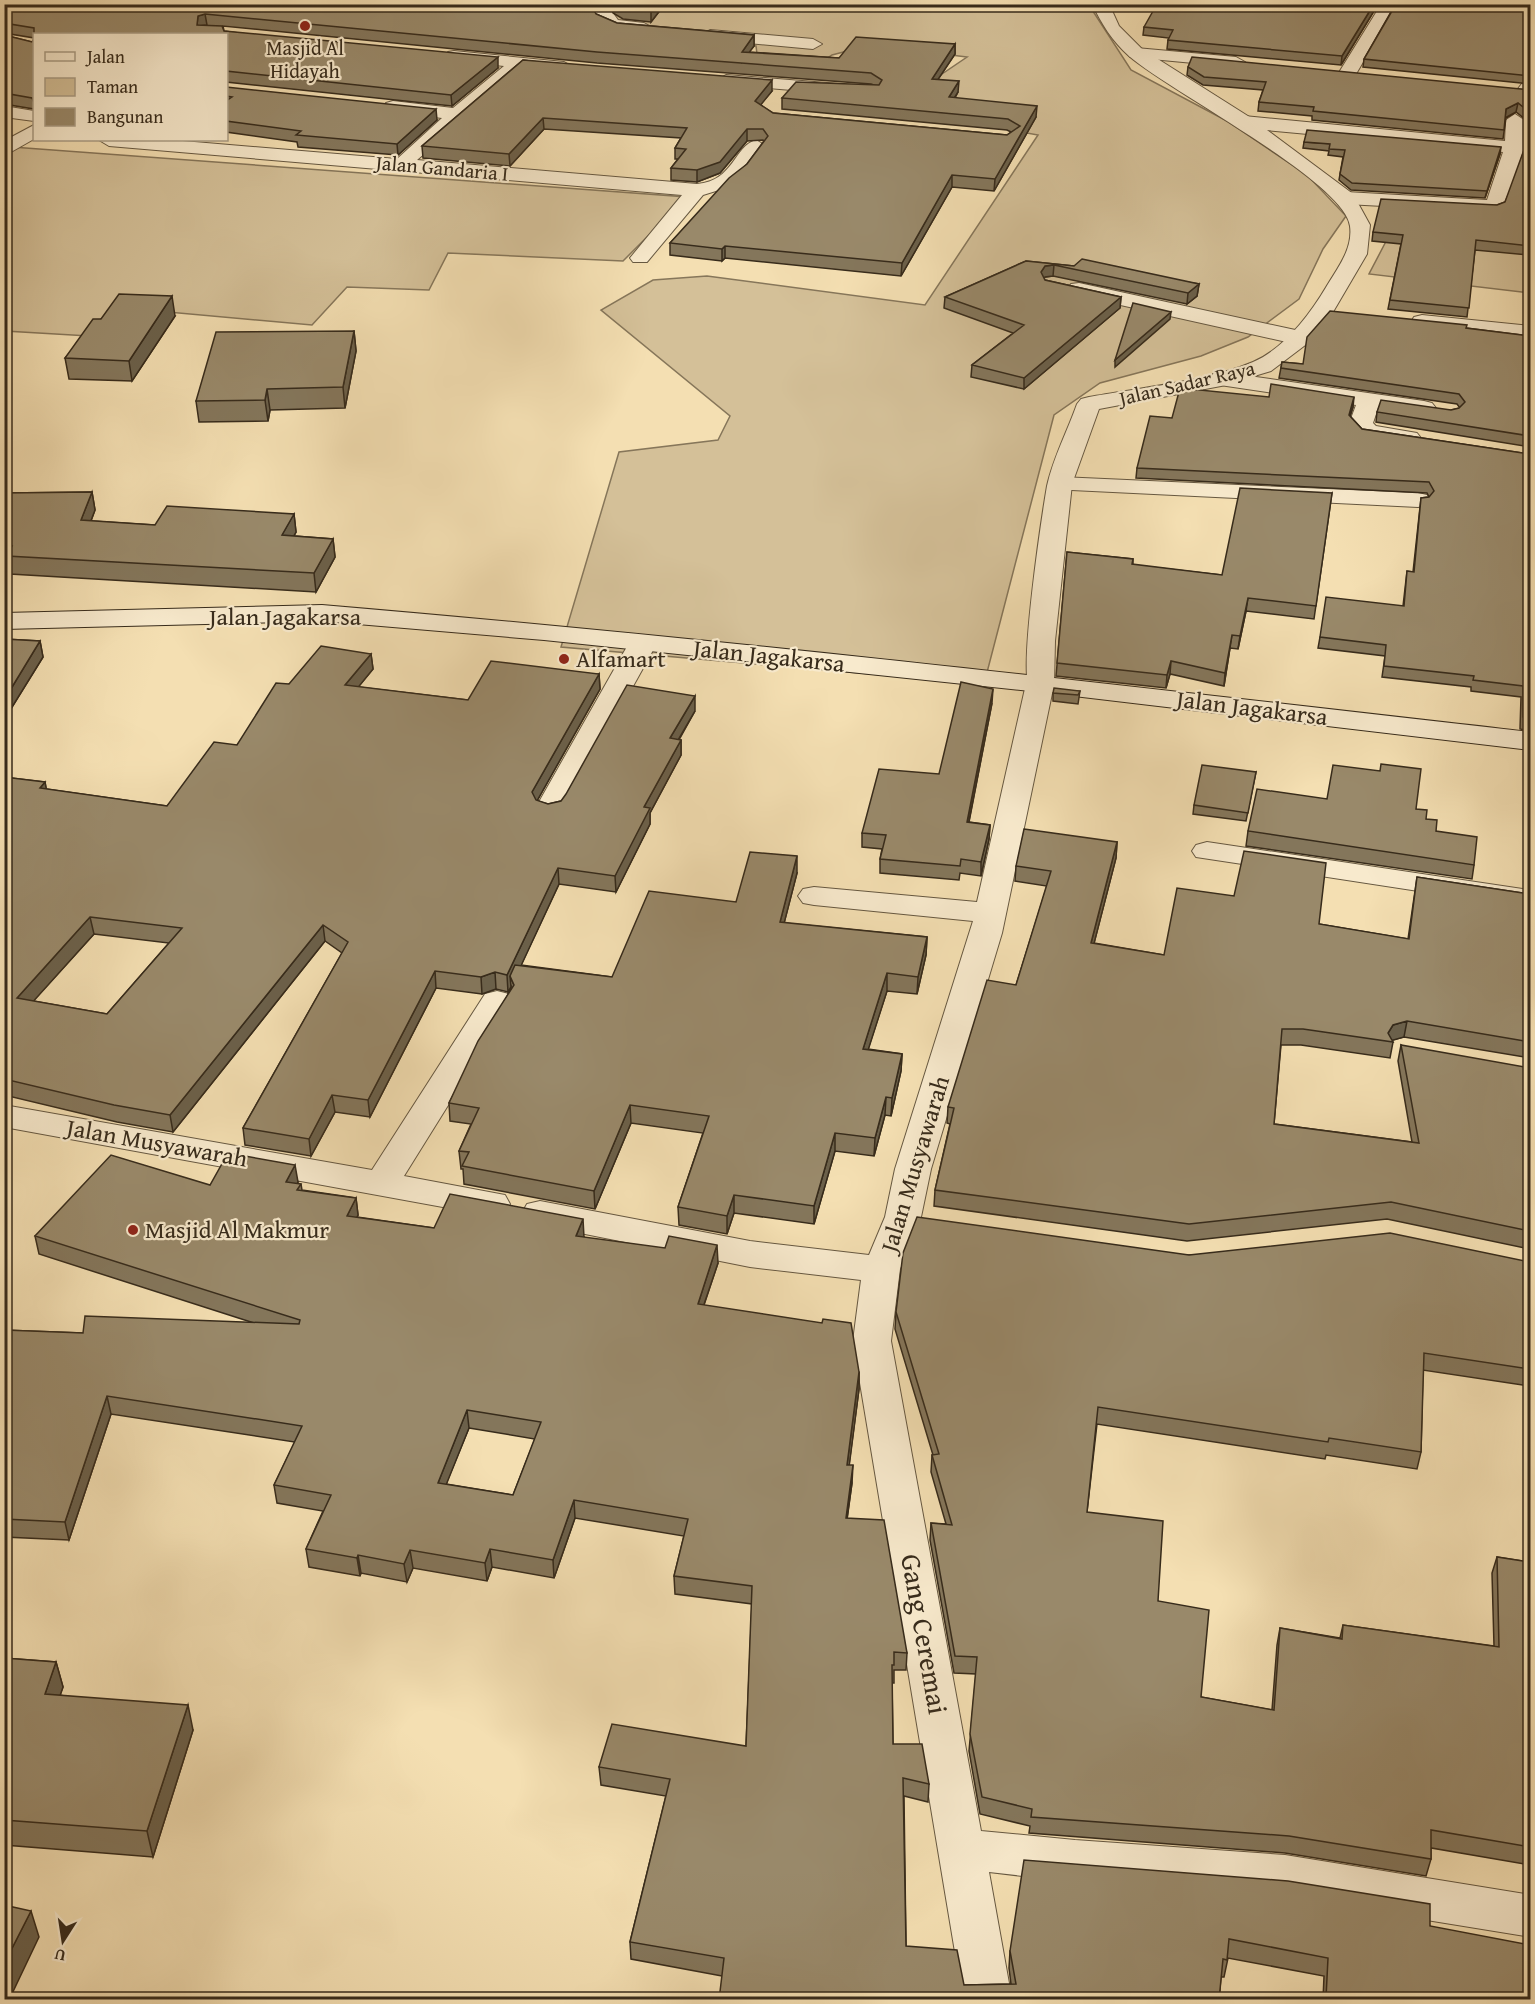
<svg xmlns="http://www.w3.org/2000/svg" width="1535" height="2004" viewBox="0 0 1535 2004" font-family="'Gentium Book Plus',serif">
	<rect width="100%" height="100%" fill="#f4dfb2"/>
	<filter id="stains"><feTurbulence type="fractalNoise" baseFrequency=".00333" numOctaves="4"/><feColorMatrix values="0 0 0 0 .2 0 0 0 0 .09 0 0 0 0 .02 0 0 0 .5 -.17"/></filter>
	<radialGradient id="worn" r=".72"><stop offset=".6" stop-color="#630" stop-opacity="0"/><stop offset="1" stop-color="#630" stop-opacity=".3"/></radialGradient>
	<!-- green -->
	<path fill="#d4c098" stroke="#86765a" stroke-width="1.5" d="M601 5H1089L1131 70 1227 121 1307 175 1346 216 1323 249 1299 299 1248 337 1201 356 1100 383 1054 415 984 684 561 647 619 452 718 440 730 416 601 310 653 280 707 276 925 305 1038 135 937 117 911 95 967 57 870 45 832 55 817 65 758 62 756 46 597 29 583 18Z
		M12 147 687 197 623 261 448 253 429 290 347 287 312 325 113 307 89 336 5 331 4 152Z
		M1394 226 1530 238V293L1369 274Z"/>
	<g fill="none" stroke-linecap="round" stroke-linejoin="round">
		<!-- minor casing -->
		<g stroke="#665841" stroke-width="2">
			<path id="minor" d="M583 4 607 5 618 20 644 23 653 28C641 42 602 30 594 13L584 11Z
				M1385 6 1393 11 1356 74 1353 78H1341L1338 74 1377 11Z
				M710 30 813 39 822 44 813 49 704 39 701 35Z
				M1136 48 1236 57 1245 62 1236 67 1130 57 1127 53Z
				M454 51 564 62 573 67 564 72 523 68 417 160 697 184C734 181 734 146 756 140L766 146 745 174 732 186 703 195 647 262H633L630 258 682 195 109 146 99 140H171L397 159 442 118 386 111 384 107 386 103 393 101 453 108 504 66 448 60 445 56 448 52Z
				M726 75 839 84 848 89 839 94 720 84 717 80Z
				M1530 80V94H1520L1517 90 1524 81Z
				M4 106 34 111V121L4 117Z
				M1515 114 1524 120V143H1530V155L1522 154 1505 206 1502 210 1495 212 1346 204 1339 202 1336 198 1339 194 1346 192 1487 200 1503 152 1244 128 1235 122 1244 116 1505 141 1506 120Z
				M34 125V139L4 156V141Z
				M1079 283 1300 331 1308 333 1311 338 1308 343 1300 345 1071 294 1068 289 1071 284Z
				M1422 315 1530 326V340L1414 327 1411 322 1414 317Z
				M1221 372 1424 401 1432 403 1436 408 1432 413 1424 415 1378 408 1373 423 1376 426 1417 433 1421 438 1417 443C1396 448 1362 442 1349 424L1356 405 1213 384 1210 379 1213 374Z
				M1060 477 1418 493 1427 495 1430 500 1427 505 1418 507 1051 489 1048 484 1051 479Z
				M643 635 653 637 657 643 565 809 561 815 550 818 539 815 535 809 629 643 633 637Z
				M1040 676 1050 678 1054 684 1002 933 931 1169 921 1217 900 1269 891 1341 981 1831 1075 1840 1285 1855 1525 1894 1530 1896V1934L1525 1936 1285 1897 1075 1882 989 1872 1012 2000H963L853 1341 861 1280 750 1267 540 1225 527 1222 522 1213 527 1204 540 1201 750 1241 869 1255 885 1217 895 1169 973 921 814 905 803 903 798 896 803 889 814 887 977 902 1026 684 1030 678Z
				M1207 842 1530 890V908L1196 857 1192 851 1196 845Z
				M497 991 509 994 513 1001 404 1176 505 1195 510 1204 505 1213 492 1216 4 1127V1105L372 1170 485 994Z"/>
		</g>
		<!-- tertiary casing -->
		<g stroke="#665841" stroke-width="2">
			<path id="tertiary" d="M1092 4H1109L1119 26 1142 49 1251 118 1353 194 1370 225 1367 254 1333 312 1308 343 1271 371 1221 386 1099 409 1072 484 1055 641 1054 684 1050 690 1040 692 1030 690C1018 673 1042 515 1047 486 1053 458 1068 430 1077 404L1081 399 1089 397C1138 388 1209 381 1253 362 1285 348 1311 313 1328 284 1339 266 1353 248 1350 226 1344 181 1167 90 1129 56 1112 41 1102 24 1092 4Z"/>
		</g>
		<!-- secondary casing -->
		<g stroke="#372b1b" stroke-width="2">
			<path id="secondary" d="M322 605C726 639 1128 686 1530 732V750L1040 692 544 640 322 621 4 629V613Z"/>
		</g>
		<!-- minor -->
		<use href="#minor" fill="#f8eacd" fill-rule="evenodd"/>
		<!-- tertiary -->
		<use href="#tertiary" fill="#f8eacd" fill-rule="evenodd"/>
		<!-- secondary -->
		<use href="#secondary" fill="#f8eacd" fill-rule="evenodd"/>
	</g>
	<!-- wall -->
	<path fill="#84765b" stroke="#372b1b" stroke-width="1.5" fill-rule="evenodd" d="M4 4H146L138 11 230 10 236 6 226 4H586L596 14 617 23 754 35V46L749 52 839 58 955 44V54L938 79 958 92 955 98 1036 117 994 191 952 187 901 276 725 258 722 261 670 255V243L747 164 764 141 763 140 747 141 720 173 697 182 671 180V168L678 159H675V148L681 138 544 129 510 166 423 158 422 146 523 60 772 91 760 105 773 113 1007 135 1011 132 1007 130 782 109V98L874 85 871 84 597 63 223 26 224 31 498 68 452 106 226 82V34H34V109L4 104V35L32 42 34 39V38L4 33Z
		M609 4H665L651 22 623 19 613 13Z
		M1386 4H1440L1441 6 1530 4V84L1363 67 1364 59 1392 10Z
		M1377 6 1341 65 1167 49 1168 40 1169 38 1143 35 1144 27Z
		M1188 67 1530 90V141H1526V120L1516 112 1506 118 1503 139 1312 120V116L1258 111 1259 102 1263 90 1203 85 1187 75Z
		M226 96 437 120 398 155 298 147 297 142 226 132Z
		M1304 142 1500 154 1485 198 1351 190 1339 180 1343 157 1328 155 1329 151 1303 148Z
		M1530 147V255L1475 250 1467 317 1388 309 1401 244 1372 241 1373 232 1497 205 1505 202Z
		M1026 261 1074 266 1199 284 1197 296 1187 304 1053 276 1045 277 1044 278 1045 280 1121 297 1120 308 1024 389 971 377 972 365 1013 333 944 308 945 297Z
		M175 316 132 381 69 379 65 358 101 319Z
		M1466 328 1530 336V449V447L1376 422 1377 412 1451 410 1460 408 1457 404 1279 378 1282 362 1303 364Z
		M354 331 356 351 345 408 270 410 268 421 199 422 196 401Z
		M1353 407 1350 416 1362 429 1530 454V731L1520 729 1521 697 1471 691V687L1382 677 1385 656 1318 648 1320 637 1403 606 1407 571 1413 572 1421 498 1429 497 1427 493 1136 478 1137 468 1172 418Z
		M92 492 95 510 91 521 155 525 294 514 296 532 294 536 333 539 335 557 316 592 10 574 8 564H4V493Z
		M1332 493 1314 619 1246 611 1238 649 1230 648 1224 686 1170 674 1166 688 1056 676 1067 552 1133 559V565L1222 575Z
		M4 639 40 641 43 657 9 712H4Z
		M371 654 373 669 358 687 468 700 599 674 600 689 537 801 548 804 561 801 695 711 679 740H681V755L650 813V824L616 892 559 884 521 965 612 977 736 902 797 873 784 923 927 937 926 955 917 994 887 991 868 1049 902 1054 901 1071 891 1116 885 1115 874 1156 835 1151 814 1224 734 1213 727 1234 679 1225 678 1207 703 1133 631 1123 595 1209 464 1184 463 1169H461L459 1151 471 1124 450 1121 449 1103 511 989V987L508 992 496 989 482 994 436 988 370 1117 335 1112 311 1156 245 1145 243 1128 342 953 325 941 173 1132 117 1122 4 1095V777L45 782 46 789 167 806 237 745 289 684ZM94 934 169 943 107 1014 33 1001Z
		M1080 691 1078 704 1053 701V693Z
		M992 703 969 822 990 825 989 839 981 876 960 873 959 880 880 873V859L882 849 862 847V833L939 774Z
		M1256 772 1246 821 1193 814 1194 805Z
		M1327 799 1416 809 1426 819 1436 831 1474 865 1472 879 1246 846 1248 831Z
		M1117 842 1116 858 1094 943 1164 955 1319 924 1408 939 1417 877 1530 894V1058L1404 1037 1392 1040 1393 1042 1390 1058 1301 1045H1281L1274 1124 1412 1142 1398 1061 1401 1045 1530 1150V1249L1387 1219 1187 1241 934 1206 935 1190 950 1124 947 1123 948 1107 1016 985 1047 886 1015 881 1016 866Z
		M298 1182 297 1183 301 1184 302 1190 356 1198 358 1215 357 1217 434 1228 584 1237V1238L718 1263 704 1305 859 1372V1389L849 1465 852 1483 847 1518 907 1653 906 1670H894V1683H892L893 1744 929 1784 928 1802 904 1796 906 1946 964 1985 1011 1984 1009 1968 1010 1951 1430 1926 1530 2000H1323L1324 1976 1228 1958 1224 1977H1221L1219 2000 722 1976 631 1959 630 1942 666 1796 601 1785 599 1767 746 1746 752 1604 675 1594 674 1576 684 1536 575 1518 554 1578 492 1567 487 1581 413 1568 407 1582 361 1573 360 1576 309 1567 306 1549 323 1511 277 1503 274 1485 295 1442 111 1414 69 1540 4 1537V1330L83 1333 254 1323 39 1254 35 1236 210 1185ZM469 1428 535 1439 513 1495 446 1484Z
		M1189 1255 1530 1262V1456L1529 1386 1423 1370 1421 1452 1417 1469 1326 1455 1325 1459 1097 1424 1087 1512 1158 1601 1201 1697 1272 1710 1277 1645 1280 1628 1340 1638 1343 1625 1494 1646 1492 1573 1497 1557 1530 1562V1865L1431 1848V1859L1426 1876 1285 1853 1029 1833 1030 1826 980 1814 969 1751 976 1674 954 1673 930 1540 931 1523 946 1524 931 1472 932 1455H933L895 1329 896 1312Z
		M4 1658 56 1662 63 1687 60 1695 193 1730 153 1857 4 1845Z"/>
	<!-- shaded-wall -->
	<path fill="#6b604a" stroke="#372b1b" stroke-width="1.5" d="M131 4H146L133 15Z
		M657 4H665L651 22V11Z
		M1374 4H1382L1377 6 1341 65 1342 56Z
		M205 14 207 25 199 26 197 25 198 16Z
		M754 35V46L742 62V52Z
		M955 44V54L931 90 932 79Z
		M498 57V68L452 106 451 95Z
		M772 80V91L755 112V101Z
		M959 81 958 92 948 108 949 97Z
		M1518 103 1516 112 1505 118 1506 109Z
		M1037 106 1036 117 994 191 995 179Z
		M436 109 437 120 398 155 397 144Z
		M543 118 544 129 510 166 509 154Z
		M747 129V141L720 173 697 182V170Z
		M1501 147 1500 154 1485 198 1487 191Z
		M952 175V187L901 276 902 263Z
		M725 246V258L722 261V249Z
		M1054 265 1053 276 1045 277 1040 283 1041 272 1045 266Z
		M1199 284 1197 296 1187 304 1188 293Z
		M172 296 175 316 132 381 129 361Z
		M1121 297 1120 308 1024 389V378Z
		M1171 312 1170 319 1115 367V360Z
		M354 331 356 351 345 408 343 387Z
		M267 389 270 410 268 421 265 400Z
		M1354 397 1353 407 1347 426 1349 415Z
		M92 492 95 510 84 539 81 520Z
		M294 514 296 532 284 553 282 535Z
		M333 539 335 557 316 592 314 573Z
		M1248 598 1246 611 1238 649 1240 636Z
		M1232 635 1230 648 1224 686 1225 673Z
		M40 641 43 657 9 712 6 697Z
		M371 654 373 669 347 701 345 685Z
		M1171 661 1170 674 1166 688 1167 675Z
		M599 674 600 689 533 808 532 792Z
		M993 689 992 703 966 836 967 822Z
		M695 696V711L670 754V738Z
		M681 740V755L650 813V824L616 892 615 876 644 807Z
		M45 782 48 798 40 788Z
		M990 825 989 839 981 876V862Z
		M1117 842 1116 858 1090 959 1091 943Z
		M797 856V873L780 939V922Z
		M558 868 559 884 513 983 510 976 511 987 508 992 507 975Z
		M90 917 94 934 21 1015 17 998Z
		M323 925 325 941 173 1132 170 1115Z
		M927 937 926 955 917 994 918 977Z
		M435 971 436 988 370 1117 368 1100Z
		M495 972 496 989 482 994 481 977Z
		M887 973V991L863 1066V1049Z
		M1407 1021 1404 1037 1390 1041 1388 1033 1393 1025Z
		M902 1054 901 1071 891 1116 892 1098Z
		M332 1095 335 1112 311 1156 309 1139Z
		M886 1097 885 1115 874 1156 875 1138Z
		M630 1105 631 1123 595 1209 594 1191Z
		M835 1133V1151L814 1224V1206Z
		M295 1165 298 1182 289 1199 286 1182Z
		M734 1195V1213L727 1234V1216Z
		M356 1198 358 1215 349 1233 347 1216Z
		M583 1219 584 1237 577 1254 576 1236Z
		M717 1245 718 1263 698 1322V1304Z
		M859 1372V1389L847 1483V1465Z
		M107 1396 111 1414 69 1540 65 1522Z
		M467 1410 469 1428 440 1500 438 1483Z
		M853 1465 852 1483 845 1535 846 1518Z
		M574 1500 575 1518 554 1578 553 1560Z
		M490 1549 492 1567 487 1581 485 1563Z
		M410 1550 413 1568 407 1582 404 1564Z
		M358 1555 361 1573 360 1576 357 1558Z
		M56 1662 63 1687 52 1719 45 1694Z
		M188 1705 193 1730 153 1857 147 1831Z
		M31 1911 39 1937 9 2000H4V1964Z"/>
	<!-- building -->
	<path fill="#99896a" stroke="#372b1b" stroke-width="1.5" fill-rule="evenodd" d="M4 4H131L136 11H149L159 4H199L230 10 240 4 591 5 596 14 617 23 754 35 742 52 839 58 856 37 955 44 932 79 959 81 949 97 1037 106 995 179 952 175 902 263 725 246 722 249 670 243 729 178 747 164 768 136 763 129H747L720 162 697 170 671 168 686 149 675 148 687 128 543 118 509 154 422 146 523 60 772 80 755 101 773 113 1007 135 1020 126 1008 119 782 98 796 82 879 85 882 80 871 73 597 52 205 14 198 16 197 25 222 26 224 31 498 57 451 95 226 71V34H34V103L32 98 4 93V35L32 42 34 39V28L4 23Z
		M615 4H657L651 11 622 8Z
		M1157 4H1374L1342 56 1168 40 1173 30 1144 27Z
		M1396 4H1440L1441 6H1453L1454 4H1530V76L1364 59Z
		M1192 57 1530 90V132H1528V111L1518 103 1506 109 1504 130 1313 111 1314 107 1259 102 1266 82 1204 77 1188 67Z
		M226 87 436 109 397 144 296 135 301 131 226 121V101L232 97 226 96Z
		M1307 130 1501 147 1487 191 1352 183 1340 174 1345 150 1329 149 1330 144 1304 142Z
		M1525 147H1530V246L1476 240 1469 308 1390 300 1403 235 1373 232 1381 199 1497 205 1505 202Z
		M1082 259 1199 284 1188 293 1054 265 1045 266 1041 272 1045 280 1121 297 1024 378 972 365 1024 325 945 297 1026 261 1074 266Z
		M119 294 172 296 129 361 65 358 93 319H101Z
		M1133 303 1171 312 1115 360Z
		M1330 311 1467 325 1466 328 1530 336V436L1377 412 1381 400 1451 410 1459 408 1465 402 1459 394 1281 368 1282 362 1303 364 1307 337Z
		M354 331 343 387 267 389 265 400 196 401 216 332Z
		M1271 384 1354 397 1349 415 1362 429 1530 454V719L1523 717V686L1473 680 1474 676 1384 666 1386 645 1320 637 1326 597 1404 606 1407 571 1414 572 1421 498 1429 497 1434 491 1429 482 1137 468 1150 416 1172 418 1180 388 1269 397Z
		M1240 488 1332 493 1316 606 1248 598 1240 636 1232 635 1225 673 1171 661 1167 675 1057 663 1067 552 1133 559 1132 564 1222 575Z
		M92 492 81 520 155 525 167 506 294 514 282 535 333 539 314 573 7 556 12 546H4V493Z
		M4 639 40 641 6 697H4Z
		M321 646 371 654 345 685 468 700 491 661 599 674 532 792 536 800 548 804 561 801 566 794 627 685 695 696 670 738 681 740 644 807 650 808 615 876 558 868 507 975 495 972 481 977 435 971 368 1100 332 1095 309 1139 243 1128 348 942 323 925 170 1115 114 1105 4 1079V777L45 782 40 788 167 806 214 742 237 745 276 683 289 684ZM90 917 182 928 107 1014 17 998Z
		M961 682 993 689 967 822 990 825 981 862 961 859 960 866 880 859 886 835 862 833 879 769 939 774Z
		M1054 688 1080 691 1078 695 1053 693Z
		M1381 764 1421 769 1416 809 1427 810 1426 819 1437 820 1436 831 1477 837 1474 865 1248 831 1257 789 1327 799 1333 765 1380 771Z
		M1202 765 1256 772 1248 813 1194 805Z
		M1024 829 1117 842 1091 943 1164 955 1177 888 1234 896 1244 851 1326 863 1319 924 1409 939 1417 877 1530 894V1042L1407 1021 1393 1025 1388 1033 1393 1042 1303 1029H1282L1274 1124 1419 1143 1401 1045 1530 1068V1147L1529 1152H1530V1231L1391 1202 1189 1224 935 1190 954 1108 948 1107 987 980 1016 985 1051 871 1016 866Z
		M750 852 797 856 780 922 927 937 918 977 887 973 863 1049 902 1054 892 1098 886 1097 875 1138 835 1133 814 1206 734 1195 727 1216 678 1207 709 1116 630 1105 594 1191 462 1166 469 1152 459 1151 479 1108 449 1103 478 1041 514 985 510 976 515 965 612 977 649 891 736 902Z
		M228 1153 295 1165 286 1182 301 1184 297 1190 356 1198 347 1216 434 1228 450 1194 583 1219 576 1236 665 1248 669 1236 717 1245 698 1304 822 1323 823 1319 851 1323 859 1372 847 1465H853L846 1518 884 1520 907 1653 894 1652V1665H892L893 1744H922L929 1784 903 1778 906 1946 957 1950 964 1985 1016 1984 1010 1951 1024 1860 1288 1881 1430 1904V1926L1530 1945V2000H1336L1326 1998 1328 1958 1229 1939 1227 1960 1223 1959 1219 2000H719L724 1958 630 1942 670 1779 599 1767 612 1724 746 1746 752 1586 674 1576 688 1519 574 1500 553 1560 490 1549 485 1563 410 1550 404 1564 358 1555 357 1558 306 1549 331 1495 274 1485 302 1426 107 1396 65 1522 4 1519V1330L83 1333 85 1316 299 1324 300 1320 35 1236 111 1155 210 1185ZM467 1410 541 1422 513 1495 438 1483Z
		M917 1217 1189 1255 1390 1233 1530 1262V1369L1424 1353 1421 1452 1329 1438 1328 1442 1098 1407 1087 1512 1163 1521 1158 1601 1209 1610 1201 1697 1274 1710 1280 1628 1342 1639 1343 1625 1499 1647 1497 1557 1530 1562V1847L1431 1830V1859L1289 1836 1031 1817 1032 1809 982 1797 970 1734 977 1657 955 1656 931 1523 952 1525 932 1455 939 1454 896 1312 903 1253Z
		M4 1658 56 1662 45 1694 188 1705 147 1831 4 1820Z
		M4 1905 31 1911 4 1964Z"/>
	<!-- markers -->
	<g fill="#8f2418" stroke="#f8eacd" stroke-width="2">
		<circle cx="305" cy="26" r="6"/>
		<circle cx="564" cy="659" r="6"/>
		<circle cx="133" cy="1230" r="6"/>
	</g>
	<g text-anchor="middle" stroke-width="4.5" stroke-linejoin="round" paint-order="stroke">
		<!-- far-poi labels -->
		<g font-size="20" fill="#372b1b" stroke="#f8eacd">
			<text x="305" y="55">Masjid Al<tspan x="305" dy="23">Hidayah</tspan></text>
		</g>
		<!-- far-street labels -->
		<g font-size="20" fill="#372b1b" stroke="#f8eacd">
			<text transform="translate(442 168) rotate(5)" y="7">Jalan Gandaria I</text>
			<text transform="translate(1187 383) rotate(-13)" y="7">Jalan Sadar Raya</text>
		</g>
		<!-- street labels -->
		<g font-size="24" fill="#372b1b" stroke="#f8eacd">
			<text x="285" y="625">Jalan Jagakarsa</text>
			<text transform="translate(769 656) rotate(6)" y="8">Jalan Jagakarsa</text>
			<text transform="translate(1252 708) rotate(7)" y="8">Jalan Jagakarsa</text>
			<text transform="translate(157 1143) rotate(10)" y="8">Jalan Musyawarah</text>
			<text transform="translate(915 1164) rotate(-73)" y="8">Jalan Musyawarah</text>
		</g>
		<!-- poi labels -->
		<g font-size="24" fill="#372b1b" stroke="#f8eacd" text-anchor="start">
			<text x="576" y="667">Alfamart</text>
			<text x="145" y="1238">Masjid Al Makmur</text>
		</g>
		<!-- near-street labels -->
		<g font-size="28" fill="#372b1b" stroke="#f8eacd">
			<text transform="translate(925 1634) rotate(80)" y="10">Gang Ceremai</text>
		</g>
	</g>
	<!-- margin -->
	<rect width="1535" height="2004" fill="none" stroke="#f4dfb2" stroke-width="24"/>
	<rect x="6" y="6" width="1523" height="1992" fill="none" stroke="#372b1b" stroke-width="3"/>
	<rect x="12" y="12" width="1511" height="1980" fill="none" stroke="#372b1b" stroke-width="1.5"/>
	<!-- legend -->
	<rect x="33" y="33" width="195" height="108" fill="#f8eacd" stroke="#ab9e86" stroke-width="1.5"/>
	<rect x="45" y="52" width="30" height="9" fill="#f8eacd" stroke="#ab9e86" stroke-width="1.5"/>
	<text x="87" y="63" font-size="18" fill="#372b1b">Jalan</text>
	<rect x="45" y="78" width="30" height="18" fill="#d4c098" stroke="#ab9e86" stroke-width="1.5"/>
	<text x="87" y="93" font-size="18" fill="#372b1b">Taman</text>
	<rect x="45" y="108" width="30" height="18" fill="#99896a" stroke="#ab9e86" stroke-width="1.5"/>
	<text x="87" y="123" font-size="18" fill="#372b1b">Bangunan</text>
	<!-- north arrow -->
	<g transform="translate(63 1941) rotate(192)" stroke="#f8eacd" stroke-width="4.5" paint-order="stroke">
	<path d="M0-4.5L10 22L0 15L-10 22Z" fill="#372b1b"/>
	<text y="-9" font-size="16" font-weight="bold" text-anchor="middle" fill="#372b1b">U</text>
	</g>
	<rect width="100%" height="100%" filter="url(#stains)"/>
	<rect width="100%" height="100%" fill="url(#worn)"/>
</svg>
